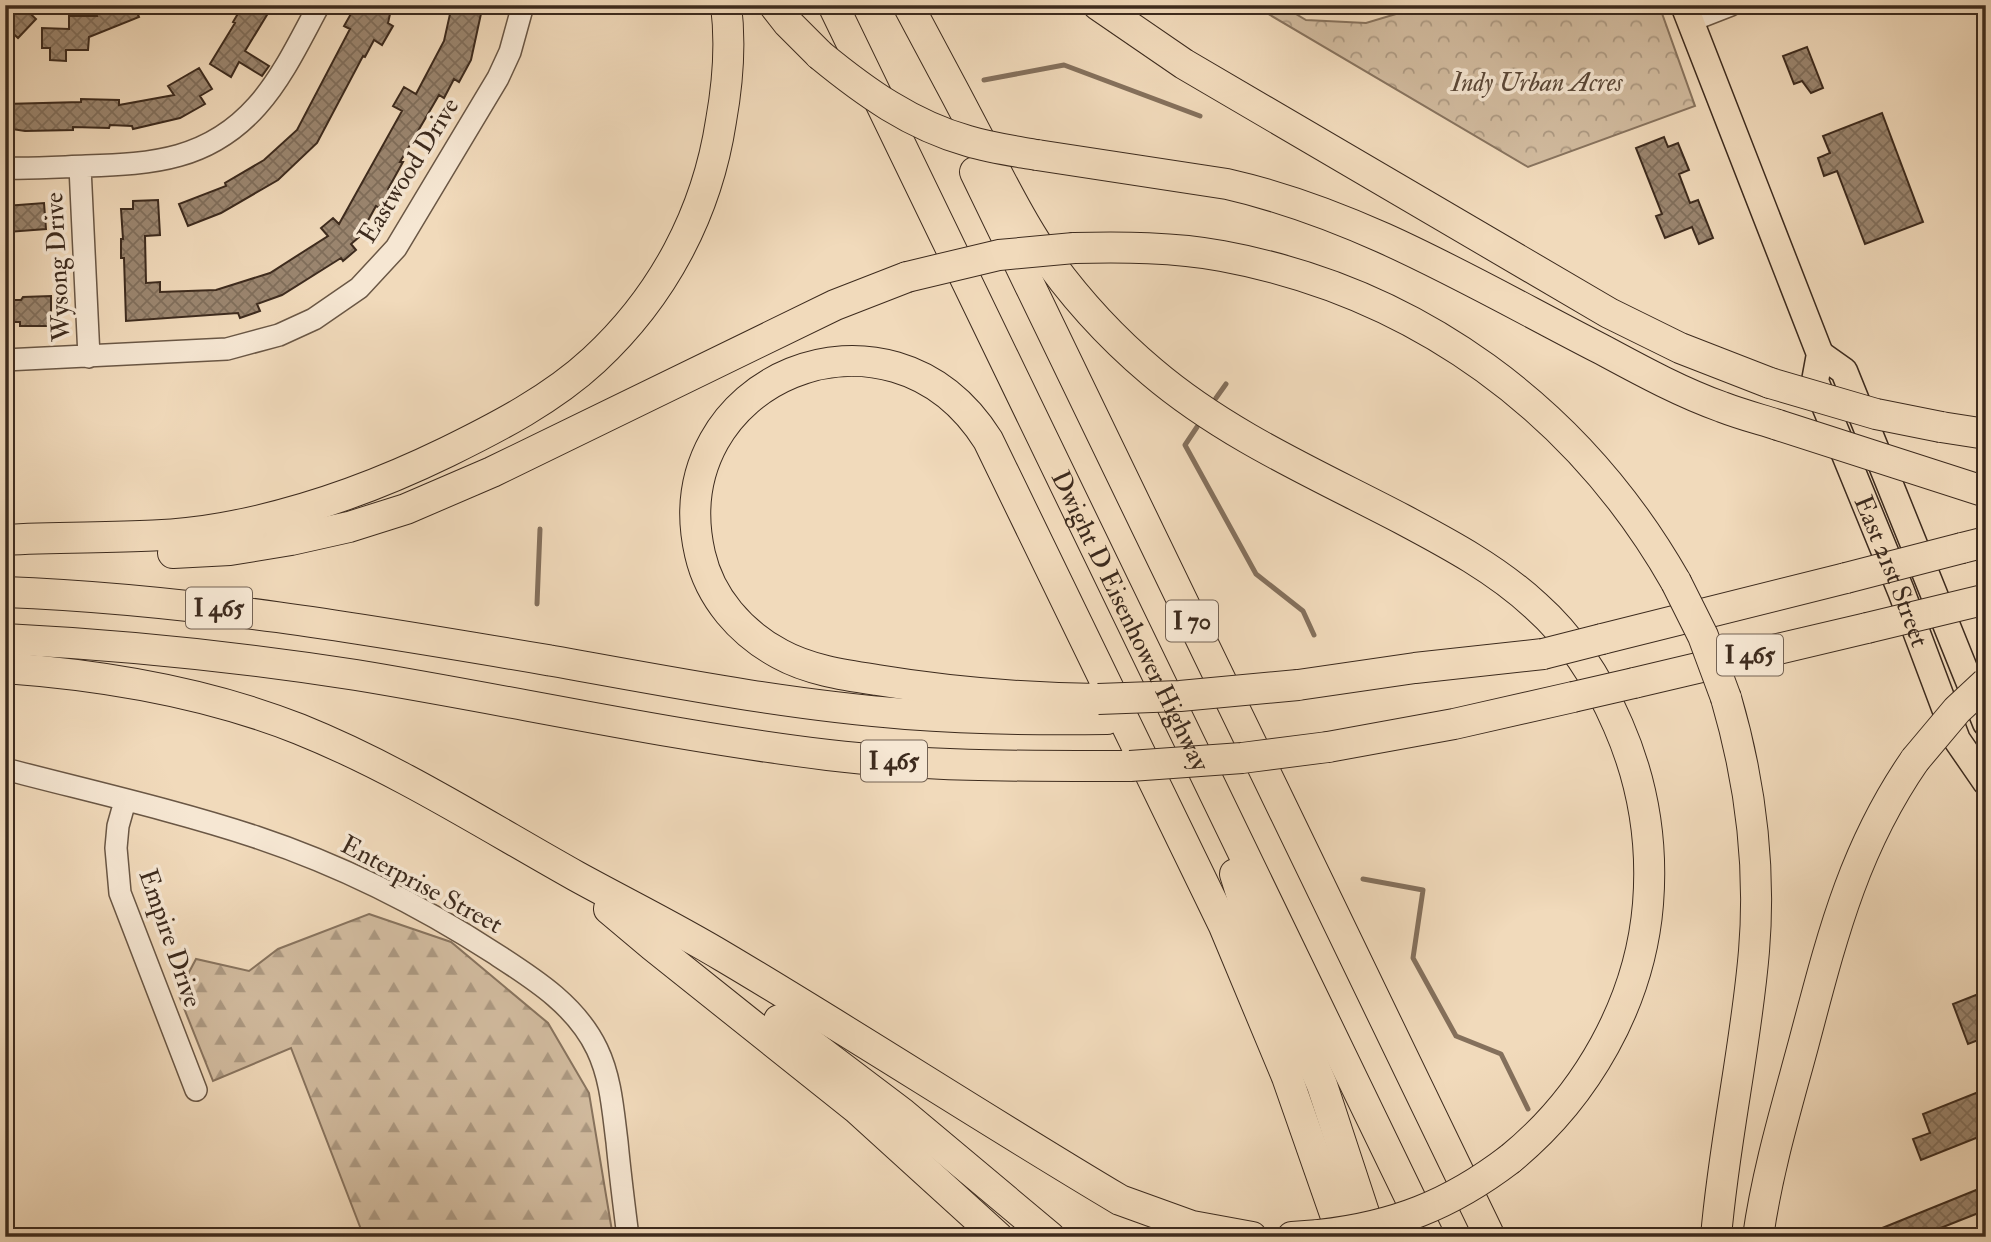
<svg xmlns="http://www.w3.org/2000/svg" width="1991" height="1242" viewBox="0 0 1991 1242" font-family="'IM FELL Double Pica',serif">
	<defs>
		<pattern id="forest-firs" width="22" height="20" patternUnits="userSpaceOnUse" patternTransform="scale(1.75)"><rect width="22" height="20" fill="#d2bca0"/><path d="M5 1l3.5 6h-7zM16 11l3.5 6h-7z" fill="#ac9982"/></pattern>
		<pattern id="park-crowns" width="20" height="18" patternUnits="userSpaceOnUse" patternTransform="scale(1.75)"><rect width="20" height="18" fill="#d2bca0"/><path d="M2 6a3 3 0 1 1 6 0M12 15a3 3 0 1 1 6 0" fill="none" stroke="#ac9982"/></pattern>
		<pattern id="building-cross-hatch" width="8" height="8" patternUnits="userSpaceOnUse" patternTransform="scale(1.75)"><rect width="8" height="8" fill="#9b8670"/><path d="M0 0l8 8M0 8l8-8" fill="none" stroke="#806e5b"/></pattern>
	</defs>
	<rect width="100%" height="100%" fill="#f1dabb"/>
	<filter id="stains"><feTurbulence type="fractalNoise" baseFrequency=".00286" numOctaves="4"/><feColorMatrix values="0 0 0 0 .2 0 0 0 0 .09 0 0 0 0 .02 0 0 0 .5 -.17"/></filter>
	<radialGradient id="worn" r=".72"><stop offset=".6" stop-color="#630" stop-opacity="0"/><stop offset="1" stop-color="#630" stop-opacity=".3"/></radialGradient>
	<!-- forest -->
	<path fill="url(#forest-firs)" stroke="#88745f" stroke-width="2" d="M369 914 451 942 548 1023 589 1093 613 1237H364L291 1048 213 1081 178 993 196 959 249 971 278 949Z"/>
	<!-- park -->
	<path fill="url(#park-crowns)" stroke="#88745f" stroke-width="2" d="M1253 5H1281L1306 20 1366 23 1426 5H1659L1695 106 1528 167Z"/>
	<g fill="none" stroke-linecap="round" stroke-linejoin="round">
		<!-- stream -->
		<path stroke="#84705c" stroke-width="5" d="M984 80 1064 65 1200 116
			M1216 398 1226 384
			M1197 427 1185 445 1256 574 1303 611 1314 635
			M537 604 540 529
			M1363 879 1423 890 1413 958 1456 1036 1501 1054 1528 1109"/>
	</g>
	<!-- building -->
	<path fill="url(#building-cross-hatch)" stroke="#3d2b1e" stroke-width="2" d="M5 5H21L36 19 18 38 5 26Z
		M103 5H134L139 17 89 37 88 50H66V61L50 60V48H42V28L69 29V16H97L94 9Z
		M243 5H273L245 51 269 66 262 76 239 62 231 77 210 64 235 23 233 22Z
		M356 5H392L388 23 393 26 382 45 374 40 365 57 363 56 317 143 278 180 221 213 188 226 179 204 226 186 225 183 264 160 297 130 350 29 344 26Z
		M452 5 482 9 471 60 459 82 454 79 444 98 439 95 400 162H403L388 189 390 190 379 208 376 206 359 237 351 244 356 250 343 261 341 258 282 295 257 304 260 311 240 318 238 313 126 321 124 258H121V239H123L121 209H133V201L158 200 160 235 145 236 146 283 160 282V292L216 290 270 273 328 236 321 228 333 218 339 224 402 111 393 106 404 87 416 94 444 41Z
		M1807 47 1823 88 1811 93 1802 81 1794 84 1783 56Z
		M199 68 212 89 200 96 205 104 180 118 133 129 132 126 110 125 109 128 73 127V130L25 131 5 128V104L81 102V99L119 100V105L174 95 168 86Z
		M1882 113 1923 222 1865 244 1837 171 1824 176 1818 158 1830 153 1823 136Z
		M1664 137 1668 147 1678 143 1689 170 1679 174 1690 203 1698 200 1713 238 1699 244 1692 227 1665 238 1656 216 1662 214 1636 148Z
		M44 203 46 229 8 232 6 206Z
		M51 296V326H20V322H12V300H21L23 297Z
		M1986 991V1037L1968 1044 1953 1004Z
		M1986 1089V1134L1921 1160 1913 1139 1930 1133 1923 1114Z
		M1986 1186V1210L1918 1237H1860Z"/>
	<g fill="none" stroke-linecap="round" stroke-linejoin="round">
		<!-- minor casing -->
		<g stroke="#6a5745" stroke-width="24">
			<path id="minor" d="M1690 21 1731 5
				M80 167 89 357
				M5 168C32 169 59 167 86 166 153 164 209 160 257 106 283 77 301 38 319 5
				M5 360 227 349 279 335 314 319 359 288 396 248 498 78 510 52 523 5
				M5 769C89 791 174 810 256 837 340 865 420 905 494 953 534 979 576 1005 597 1049 611 1078 613 1111 617 1142 620 1174 624 1205 628 1237
				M125 801 118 826 116 848 120 893 196 1090"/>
		</g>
		<!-- major casing -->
		<g stroke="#3d2b1e" stroke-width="29">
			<g id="major">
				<path id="s1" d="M1684 5 1820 354 1815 381 1901 591 1957 740 1986 782"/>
				<path d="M1820 354 1844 371 1986 723"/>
			</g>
		</g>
		<!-- highway casing -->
		<g stroke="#3d2b1e" stroke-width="32">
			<g id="highway">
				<path d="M774 5 788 23 820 55"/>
				<path id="s2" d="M833 5 1429 1237"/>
				<path d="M908 5C935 55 961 104 987 154 1002 183 1017 213 1035 241 1067 289 1108 335 1152 372 1226 435 1316 474 1402 519 1449 544 1496 569 1536 606 1572 638 1599 681 1618 725 1643 782 1653 841 1648 904 1640 1003 1586 1097 1510 1159"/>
				<path d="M1098 5 1184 64 1609 313 1680 348 1770 383"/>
				<path d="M1037 155 1227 184C1363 215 1478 286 1601 349 1640 370 1680 392 1722 407 1740 414 1759 419 1778 425"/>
				<path d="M975 172 1490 1237"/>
				<path d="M1074 248C1123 247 1174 247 1222 256 1417 292 1578 410 1676 582"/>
				<path d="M1941 427 1986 434"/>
				<path d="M5 540C77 535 150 541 222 528 301 514 375 487 447 452 498 427 552 399 594 360 663 296 707 213 721 121 728 82 731 44 726 5"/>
				<path d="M1962 548 1986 542"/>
				<path d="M173 553 230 550 291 540 349 527 406 509 492 472 835 305 907 277"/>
				<path d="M5 592C190 599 371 630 553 661 670 682 788 705 906 714 973 719 1040 720 1107 719"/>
				<path d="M5 639C123 645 240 657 356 675 514 701 670 736 828 755 929 767 1029 766 1130 766"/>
				<path d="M1602 639 1846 578"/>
				<path d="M5 668C102 675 208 693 299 729 396 768 485 825 576 876 625 903 676 928 724 957 857 1036 987 1121 1120 1200L1192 1226 1252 1237"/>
				<path d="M1634 683 1867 628"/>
				<path d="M1298 685 1415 668 1543 654"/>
				<path d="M1098 699C1024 698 950 692 877 680 844 675 809 670 780 654 741 633 710 598 700 554 660 380 889 283 988 440L1224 926 1287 1077 1343 1237"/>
				<path d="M1328 747 1454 724 1573 697"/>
				<path d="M1235 874 1246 909 1322 1085 1372 1237"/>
				<path d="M609 909 653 946 856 1108 998 1237"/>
				<path d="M779 1020 902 1113 1050 1237"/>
				<path d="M1292 1237 1319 1235"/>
				<path d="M1716 1237C1724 1141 1746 1047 1754 951 1761 866 1750 780 1726 698"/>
				<path d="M1758 1237C1767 1172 1786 1109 1803 1046 1831 941 1852 851 1915 760"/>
			</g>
		</g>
		<!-- minor -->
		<use href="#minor" stroke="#f6e7d3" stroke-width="21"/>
		<!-- major -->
		<use href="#major" stroke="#f1dabb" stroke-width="26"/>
		<!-- highway -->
		<use href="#highway" stroke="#f1dabb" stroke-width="30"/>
		<!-- highway-bridge casing -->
		<g stroke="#3d2b1e" stroke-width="32" stroke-linecap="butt">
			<path id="highway-bridge" d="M820 55C865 92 911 125 968 141 991 148 1014 151 1037 155
				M907 277 999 255 1074 248
				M1770 383 1876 414 1941 427
				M1778 425 1986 492
				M1846 578 1962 548
				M1676 582 1703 636 1726 698
				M1867 628 1983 600
				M1543 654 1602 639
				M1573 697 1634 683
				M1098 699 1180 696 1298 685
				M1915 760 1957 710 1986 683
				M1130 766 1242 758 1328 747
				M1319 1235C1393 1227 1450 1205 1510 1159"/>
		</g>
		<!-- highway-bridge -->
		<use href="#highway-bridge" stroke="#f1dabb" stroke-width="30"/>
	</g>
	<g text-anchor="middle" stroke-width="7" stroke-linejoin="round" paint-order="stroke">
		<!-- shield labels -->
		<g fill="#f6e7d3" stroke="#746354" stroke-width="2">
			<rect x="186" y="587.5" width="66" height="41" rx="5"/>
			<rect x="1166" y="600.5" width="52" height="41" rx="5"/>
			<rect x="1717" y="634.5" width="66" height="41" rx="5"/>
			<rect x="861" y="740.5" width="66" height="41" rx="5"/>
		</g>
		<g font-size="24" font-weight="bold" fill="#3d2b1e">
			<text x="219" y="616">I 465</text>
			<text x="1192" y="629">I 70</text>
			<text x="1750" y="663">I 465</text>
			<text x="894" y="769">I 465</text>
		</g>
		<!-- park labels -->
		<g font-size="26" font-style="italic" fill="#5b4838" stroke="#f6e7d3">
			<text x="1537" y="91">Indy Urban Acres</text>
		</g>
		<!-- street labels -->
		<g font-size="26" fill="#3d2b1e" stroke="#f6e7d3">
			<text transform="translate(408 170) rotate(-58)" y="9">Eastwood Drive</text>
			<text transform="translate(57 267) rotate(-93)" y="9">Wysong Drive</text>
			<text dy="9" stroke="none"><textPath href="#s1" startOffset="607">East 21st Street</textPath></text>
			<text dy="9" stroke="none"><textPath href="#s2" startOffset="684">Dwight D Eisenhower Highway</textPath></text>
			<text transform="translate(422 884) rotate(28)" y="9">Enterprise Street</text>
			<text transform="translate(171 938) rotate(71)" y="9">Empire Drive</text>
		</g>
	</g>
	<!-- margin -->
	<rect width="1991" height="1242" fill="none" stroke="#f1dabb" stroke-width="28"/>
	<rect x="7" y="7" width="1977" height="1228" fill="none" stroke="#3d2b1e" stroke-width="3.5"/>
	<rect x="14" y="14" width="1963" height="1214" fill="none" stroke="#3d2b1e" stroke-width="2"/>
	<rect width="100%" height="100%" filter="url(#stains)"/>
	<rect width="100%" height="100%" fill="url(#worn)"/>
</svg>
